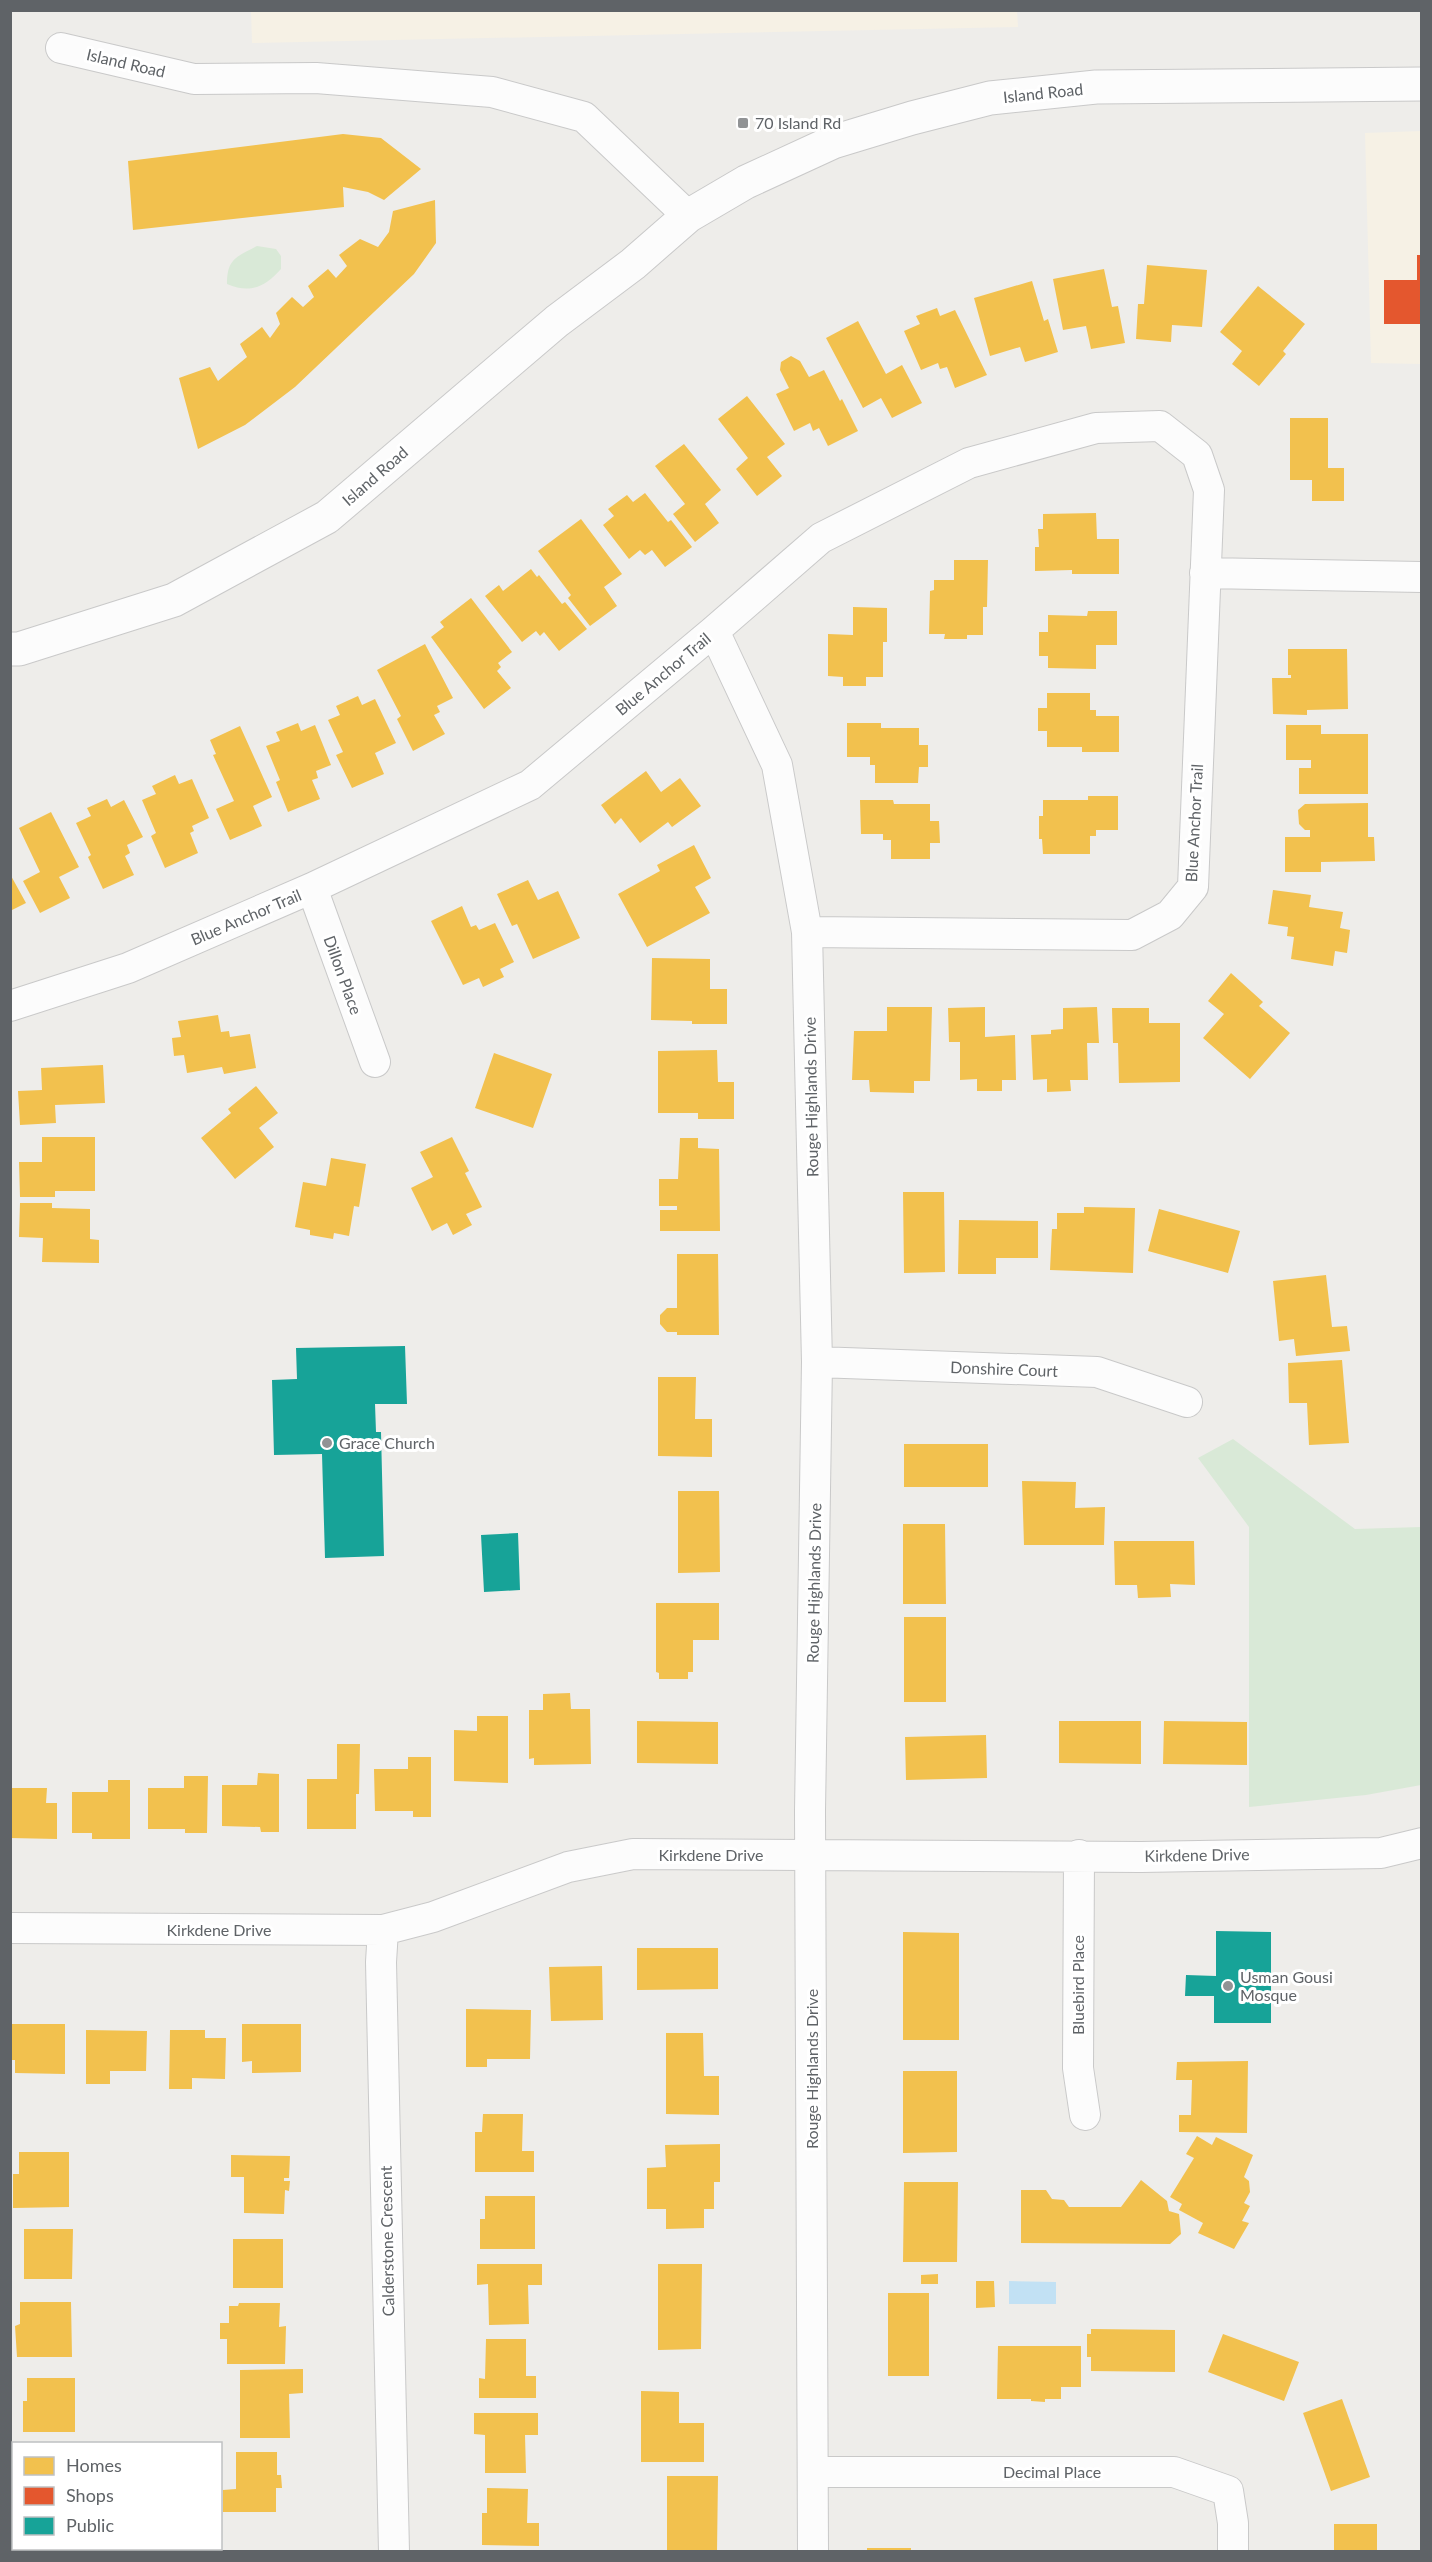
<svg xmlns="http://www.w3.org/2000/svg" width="1432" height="2562" viewBox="0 0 1432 2562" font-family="Lato,sans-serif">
	<rect width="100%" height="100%" fill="#eeedea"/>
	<!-- commercial -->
	<path fill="#f6f1e5" d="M1017 10 1018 27 252 43 251 11Z
		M1421 131V364L1371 363 1365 133Z"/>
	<!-- green -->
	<path fill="#d9e9d7" d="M257 246 276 249 281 256V269C265 287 250 294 227 284 227 259 236 257 257 246Z
		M1233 1439 1355 1529 1421 1527V1785L1366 1795 1249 1807V1527L1198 1458Z"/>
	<!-- water -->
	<path fill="#c2e1f4" d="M1009 2281 1056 2282V2304H1009Z"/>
	<!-- homes -->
	<path fill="#f2c14e" d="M343 134 381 138 421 169 384 200 368 192 343 187 344 207 133 230 128 161Z
		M435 200 436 243 414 274 295 387 245 425 198 449 179 378 210 367 218 381 247 357 240 344 262 327 270 338 280 324 276 313 292 297 303 307 314 297 308 286 328 269 336 278 347 266 339 255 360 239 378 247 389 232 393 211Z
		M1147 265 1207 270 1202 327 1172 325 1171 342 1136 339 1138 304H1144Z
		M1104 269 1112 307 1118 306 1125 343 1091 349 1086 326 1063 330 1053 279Z
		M1032 281 1044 321 1048 319 1058 352 1025 362 1020 347 990 356 974 298Z
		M1258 286 1305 324 1283 351 1286 354 1259 386 1232 364 1242 351 1220 332Z
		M937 308 940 316 955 310 987 375 955 388 947 367 940 369 938 363 921 370 904 331 920 324 916 316Z
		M858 321 886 374 902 365 922 403 892 418 881 398 863 408 826 338Z
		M791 356 800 361 809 377 824 370 840 401 842 399 858 431 828 446 819 428 813 431 810 423 794 431 776 394 789 388 780 370 781 362Z
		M747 396 785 444 767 457 782 476 757 496 736 469 748 458 718 419Z
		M1290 418H1328V468H1344V501H1312V480H1290Z
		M684 444 721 490 705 504 719 523 695 542 673 514 685 504 655 466Z
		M645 493 668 522 671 520 692 547 665 567 652 550 645 555 640 550 629 559 603 525 614 516 608 509 627 495 633 502Z
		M1096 513 1097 539H1119V574H1072V570L1035 571V547H1039L1038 529H1043V514Z
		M581 519 622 574 604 587 617 606 590 626 568 598 571 595 538 551Z
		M954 560H988L987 607H983V635H967V639H944L945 634H929L930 591 934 590V580H954Z
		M531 569 537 577 539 575 562 604 565 602 587 629 559 651 544 632 540 636 536 631 522 642 485 596 499 585 503 591Z
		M471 598 512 652 498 663 501 667 497 671 511 688 484 709 431 637 444 627 440 622Z
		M853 607 887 608V642H883V677H866V686H843V677L828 676V634L853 635Z
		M1088 611H1117V645H1096V669L1048 668V656H1039V632H1048V615L1087 616Z
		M425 644 453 698 437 706 440 712 434 715 445 734 413 751 397 719 401 716 377 670Z
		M1288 649H1347L1348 709 1307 710V715L1273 714 1272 678H1291V675H1288Z
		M1047 693H1090V710H1096V716H1119V752H1082V747H1047V731H1038V708H1047Z
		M358 696 362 705 375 699 396 743 375 753 384 774 352 788 336 755 343 752 328 720 340 715 336 706Z
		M298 723 301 731 315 725 331 765 316 771 318 778 312 780 320 799 288 812 276 782 280 780 266 746 280 741 276 732Z
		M847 723H881V728H919V745H928V767H919L918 783H875V765H870V757H847Z
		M1286 725H1321V734H1368V794H1299V768H1311V760H1286Z
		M240 726 272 797 253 806 262 826 230 840 216 809 234 801 213 755 216 754 210 740Z
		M646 771 661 792 680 778 701 806 672 827 668 822 640 843 621 818 615 824 601 805Z
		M175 775 179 784 192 779 209 818 192 826 194 831 190 833 198 853 165 868 151 836 156 833 142 800 156 794 152 786Z
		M1088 796H1118V830H1096V836H1090V854H1043L1042 839H1039V816H1043V800H1088Z
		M107 799 111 807 124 800 143 837 127 845 130 853 125 856 134 875 103 889 88 857 91 855 76 823 91 816 87 808Z
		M860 800H893L894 804H930V821H939L940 843H930V859H891V840H883V834H861Z
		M1368 803V837H1374L1375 861 1321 862V872H1285V837H1310V830H1305L1299 824 1298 810 1305 804Z
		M51 812 79 867 59 877 70 898 40 913 23 881 40 872 19 828Z
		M694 845 711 878 695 887 710 913 647 947 618 894 660 871 657 865Z
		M10 874 26 903 10 911Z
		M528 880 538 900 558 891 580 938 533 959 517 924 512 926 497 894Z
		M1273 890 1311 895 1309 907 1343 912 1340 928 1350 930 1347 953 1335 951 1333 966 1291 959 1294 937 1287 936 1288 927 1268 924Z
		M462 906 471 927 476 925 479 930 495 923 514 962 500 969 504 977 483 987 479 978 463 985 431 921Z
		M652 958 710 959V989H727V1024H692V1021L651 1020Z
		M1231 973 1263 1002 1259 1006 1290 1033 1250 1079 1203 1038 1224 1014 1208 1001Z
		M887 1007H932L930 1081H914V1093L870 1092 869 1080H852L854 1031H887Z
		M985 1007V1037L1015 1035 1016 1080H1002V1091H977V1079L960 1080V1042H949L948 1008Z
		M1097 1007 1099 1043H1087L1088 1080H1070L1071 1091 1047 1092V1079L1033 1080 1031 1035 1051 1034V1030L1063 1029V1008Z
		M1112 1008H1149V1023H1180V1082L1119 1083 1118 1043H1113Z
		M218 1015 221 1032 229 1031 230 1037 250 1034 256 1068 224 1074 222 1067 187 1073 184 1055 174 1056 172 1038 181 1037 178 1021Z
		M717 1050 718 1082H734V1119H698V1113H658V1051Z
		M494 1053 552 1074 533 1128 475 1108Z
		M103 1065 105 1103 55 1105 56 1123 20 1125 18 1091 42 1090 41 1068Z
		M256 1086 278 1113 259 1128 274 1147 235 1179 201 1138 231 1113 228 1109Z
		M42 1137H95V1191H55V1197H20L19 1162H42Z
		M452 1137 469 1171 465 1173 482 1207 466 1214 472 1225 453 1235 447 1223 432 1231 411 1188 433 1177 420 1152Z
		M680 1138H698V1148L719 1149 720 1231H660V1210H677V1206H659V1179H678Z
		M331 1158 366 1164 359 1207 354 1206 349 1236 334 1233 333 1239 310 1235V1230L295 1227 303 1182 326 1186Z
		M903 1192H944L945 1272 904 1273Z
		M20 1203H52V1208L90 1209V1239L99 1240V1263L42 1262 43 1238 19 1237Z
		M1084 1207 1135 1208 1133 1273 1050 1270 1052 1229H1057V1213H1084Z
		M1159 1209 1240 1231 1228 1273 1148 1251Z
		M959 1220 1038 1221V1258H996V1274H958Z
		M677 1254H718L719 1335H677V1332H667L660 1324V1315L667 1308H677Z
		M1326 1275 1332 1327 1347 1326 1350 1351 1296 1356 1294 1339 1279 1341 1273 1281Z
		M1342 1360 1349 1443 1309 1445 1307 1403H1289L1288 1363Z
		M658 1377H696L695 1419H712V1457L658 1456Z
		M904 1444H988V1487H904Z
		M1022 1481 1076 1482 1075 1508 1105 1507 1104 1545H1024Z
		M678 1491H719L720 1572 678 1573Z
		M903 1524H945L946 1604H903Z
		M1114 1541H1194L1195 1585 1170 1584 1171 1597 1138 1598 1137 1585H1115Z
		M656 1603H719V1640H693V1672H688V1679H659V1673L656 1672Z
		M904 1617H946V1702H904Z
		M570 1693 571 1709H590L591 1764 534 1765V1758L529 1759V1710H543V1694Z
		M477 1716H508V1783L454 1781V1730L477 1731Z
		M637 1721 718 1722V1764L637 1763Z
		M1059 1721H1141V1764L1059 1763Z
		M1164 1721 1247 1722V1765L1163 1764Z
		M986 1735 987 1778 906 1780 905 1737Z
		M337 1744H360L359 1794H356V1829H307V1779H337Z
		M408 1757H431V1817H413V1811H375L374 1769H408Z
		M258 1773 279 1774V1832H261L260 1827 222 1826V1785H257Z
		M184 1776H208L207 1833H185V1829H148V1788H184Z
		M108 1780H130V1839H92V1833H72V1792H108Z
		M10 1788H47L46 1803H57V1839L10 1838Z
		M903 1932 959 1933V2040H903Z
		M637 1948H718V1989L637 1990Z
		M602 1966 603 2020 551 2021 549 1967Z
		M466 2009 531 2010 530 2059H487V2067H466Z
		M10 2024H65V2074L15 2073V2060H10Z
		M242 2024H301V2072L252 2073V2061L242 2062Z
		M86 2030 147 2031 146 2071H110V2084H86Z
		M170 2030H205V2038H226L225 2079 192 2078V2089H169Z
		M666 2033H703L704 2076H719V2115L666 2114Z
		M1248 2061 1247 2133 1179 2132V2115H1191L1192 2080H1176L1177 2062Z
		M903 2071H957V2152L903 2153Z
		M483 2114H523L522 2151H534V2172H475V2132H482Z
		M1197 2136 1212 2145 1216 2137 1253 2155 1244 2177 1249 2181 1250 2192 1244 2203 1250 2206 1242 2221 1249 2223 1234 2249 1198 2233 1203 2223 1179 2210 1182 2204 1170 2197 1194 2158 1186 2154Z
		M720 2144V2182H714V2209H704V2228L666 2229V2209H647V2168L666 2167 665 2145Z
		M19 2152H69V2207L13 2208V2174H19Z
		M231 2155 290 2156 289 2178H284V2181H290L289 2191 285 2190 284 2214 244 2213V2177H231Z
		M1141 2180 1167 2201 1169 2211 1179 2214 1181 2234 1170 2244 1021 2243V2190H1046L1052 2199 1064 2200 1069 2207H1121Z
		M904 2182H958L957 2262H903Z
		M485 2196H535V2249H480V2219H485Z
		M24 2229H73L72 2279H24Z
		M233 2239H283V2288H233Z
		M477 2264H542V2285H528L529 2324 489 2325 488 2284 477 2285Z
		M658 2264H702L701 2349 658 2350Z
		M938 2274V2284H921V2275Z
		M976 2281H994L995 2307 976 2308Z
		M888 2293H929V2376H888Z
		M20 2302H71L72 2357H17L15 2326 20 2324Z
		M239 2303H280L279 2327 286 2326 285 2364H227V2339H220V2323H229V2306H238Z
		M1091 2329 1175 2330V2372L1091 2371V2357H1087V2334H1091Z
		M1223 2334 1299 2362 1284 2401 1208 2372Z
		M486 2339H526V2376H536V2398H479V2378L485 2379Z
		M998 2346H1081V2387H1061V2399H1045V2402L1031 2401V2399H997Z
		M303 2369V2393L289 2394 290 2438H240V2370Z
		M27 2378H75V2432H23V2401H27Z
		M641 2391 679 2392V2423H704V2462H641Z
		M1342 2399 1370 2477 1331 2491 1303 2413Z
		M474 2413H538V2435H525L526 2473H485V2435L474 2434Z
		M236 2452H277V2475H281L282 2488H276V2512H223V2490L236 2489Z
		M667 2476H718L717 2552 667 2551Z
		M487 2488 528 2489 527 2523H539V2546L482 2545V2513H487Z
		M1334 2524H1377V2552H1334Z
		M867 2548H911V2552H867Z"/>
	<!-- shops -->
	<path fill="#e4572e" d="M1417 255H1422V324H1384V280H1417Z"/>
	<!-- public -->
	<path fill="#17a398" d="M405 1346 407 1404H375L376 1432H381L384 1556 325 1558 322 1454 274 1455 272 1380 297 1379 296 1348Z
		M518 1533 520 1590 484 1592 481 1535Z
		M1216 1931 1271 1932V2023H1214V1996H1185L1186 1975 1216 1976Z"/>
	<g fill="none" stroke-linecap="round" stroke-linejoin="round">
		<!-- minor casing -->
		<g stroke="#c9c9c9" stroke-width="32">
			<path id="minor" d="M61 48 194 79 316 78 492 92 584 117 688 216
				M1205 573 1422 577
				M714 631 777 765 807 932 817 1362 810 1811 813 2552
				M312 888 375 1062
				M10 1006 128 968 312 888 530 785 714 631 821 538 969 463 1096 428 1160 426 1197 455 1209 490 1193 887 1170 915 1132 935 807 932
				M817 1362 1097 1372 1187 1402
				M1079 1855 1078 2068 1085 2115
				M10 1928 383 1930 433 1917 568 1867 633 1854 1141 1857 1381 1853 1422 1843
				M383 1930 381 1962 394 2552
				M813 2472H1174L1228 2491 1233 2523V2552"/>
		</g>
		<!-- tertiary casing -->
		<g stroke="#c9c9c9" stroke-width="35">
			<path id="tertiary" d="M10 649H19L174 600 327 517 557 321 633 264 688 216 746 182 833 142 912 118 990 98 1096 87 1422 84"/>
		</g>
		<!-- minor -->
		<use href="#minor" stroke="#fcfcfc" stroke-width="30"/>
		<!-- tertiary -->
		<use href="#tertiary" stroke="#fcfcfc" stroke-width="33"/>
	</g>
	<!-- markers -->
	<g fill="#919395" stroke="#fff" stroke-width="2">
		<rect x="737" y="117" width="12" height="12" rx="3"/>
		<circle cx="327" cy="1443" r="6"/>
		<circle cx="1228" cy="1986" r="6"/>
	</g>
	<g text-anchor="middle" stroke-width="6" stroke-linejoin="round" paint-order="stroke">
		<!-- street labels -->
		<g font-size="16" fill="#5f6367" stroke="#fff">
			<text transform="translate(126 63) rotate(13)" y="6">Island Road</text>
			<text transform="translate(1043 93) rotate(-6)" y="6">Island Road</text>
			<text transform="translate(375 476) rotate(-41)" y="6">Island Road</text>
			<text transform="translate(663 674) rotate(-40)" y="6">Blue Anchor Trail</text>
			<text transform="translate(1194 823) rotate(-87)" y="6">Blue Anchor Trail</text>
			<text transform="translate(246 917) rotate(-23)" y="6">Blue Anchor Trail</text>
			<text transform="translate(343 975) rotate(70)" y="6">Dillon Place</text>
			<text transform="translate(811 1097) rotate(-91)" y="6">Rouge Highlands Drive</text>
			<text transform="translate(1004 1369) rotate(2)" y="6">Donshire Court</text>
			<text transform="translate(814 1583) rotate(-89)" y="6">Rouge Highlands Drive</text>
			<text x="711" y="1861">Kirkdene Drive</text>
			<text transform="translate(1197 1855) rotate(-1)" y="6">Kirkdene Drive</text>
			<text x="219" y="1936">Kirkdene Drive</text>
			<text transform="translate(1078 1985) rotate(-90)" y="6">Bluebird Place</text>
			<text transform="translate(812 2069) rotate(-90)" y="6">Rouge Highlands Drive</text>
			<text transform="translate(387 2241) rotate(-91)" y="6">Calderstone Crescent</text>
			<text x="1052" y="2478">Decimal Place</text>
		</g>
		<!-- poi labels -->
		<g font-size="16" fill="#5f6367" stroke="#fff" text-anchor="start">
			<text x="755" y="129">70 Island Rd</text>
			<text x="339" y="1449">Grace Church</text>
			<text x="1240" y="1983">Usman Gousi<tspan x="1240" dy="18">Mosque</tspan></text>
		</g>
	</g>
	<!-- border -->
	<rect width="1432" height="2562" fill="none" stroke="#5f6367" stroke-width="24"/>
	<!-- legend -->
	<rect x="12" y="2442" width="210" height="108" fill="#ffffff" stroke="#bfc1c2" stroke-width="1.5"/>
	<rect x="24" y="2457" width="30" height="18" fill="#f2c14e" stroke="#bfc1c2" stroke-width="1.5"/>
	<text x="66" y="2472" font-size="18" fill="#5f6367">Homes</text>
	<rect x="24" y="2487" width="30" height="18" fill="#e4572e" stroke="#bfc1c2" stroke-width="1.5"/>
	<text x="66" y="2502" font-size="18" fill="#5f6367">Shops</text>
	<rect x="24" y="2517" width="30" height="18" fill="#17a398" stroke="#bfc1c2" stroke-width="1.5"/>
	<text x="66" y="2532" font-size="18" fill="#5f6367">Public</text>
</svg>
